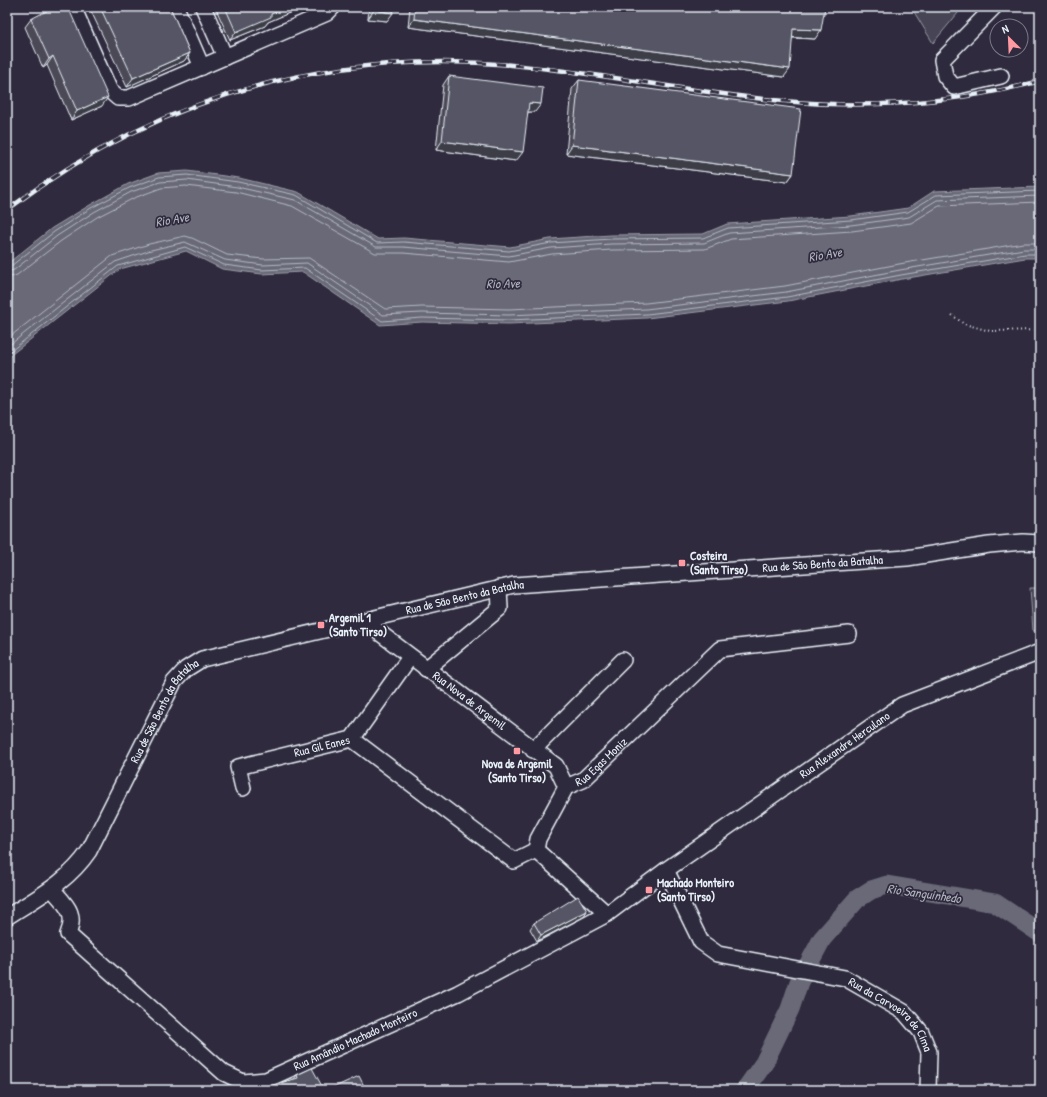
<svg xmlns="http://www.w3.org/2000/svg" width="1047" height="1097" viewBox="0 0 1047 1097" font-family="'Patrick Hand',sans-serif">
	<rect width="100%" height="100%" fill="#2f2a3d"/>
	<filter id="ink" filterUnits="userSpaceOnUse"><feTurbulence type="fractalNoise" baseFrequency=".025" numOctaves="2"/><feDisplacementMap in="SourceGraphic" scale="8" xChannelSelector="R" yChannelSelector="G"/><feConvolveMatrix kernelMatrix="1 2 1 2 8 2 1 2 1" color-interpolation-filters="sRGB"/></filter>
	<g filter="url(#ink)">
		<!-- green -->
		<path fill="#464455" stroke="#979aa6" d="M911 7H963L933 43Z
			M1030 588H1040V630L1033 631Z"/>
		<!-- water -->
		<path fill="#696978" stroke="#9c9fab" d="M187 171 239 178 298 192 378 239 404 238 510 247 550 239 611 235 703 234 727 224 851 216 908 208 934 191 1040 187V258H1025L902 279 788 301 647 318 509 324 422 322 380 325 303 272 262 274 222 269 186 251 120 269 12 354 7 361V264L52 228 90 205 128 184 158 173Z"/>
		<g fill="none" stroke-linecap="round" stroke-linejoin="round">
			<!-- shore -->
			<path stroke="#b5bbc5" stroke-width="1" d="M7 267 11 266 54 232 91 208 129 188 159 177 187 175 238 182 296 195 377 243 404 242 509 251 551 243 611 239 703 238 728 228 851 220 908 212 936 195 1040 191
				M7 272 14 270 57 236 94 212 131 192 160 182 187 180 237 187 295 200 376 247H403L509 256 551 248 611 244 704 243 729 233 851 225 909 217 937 200 1040 196
				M7 278 17 275 61 241 97 217 134 198 161 188 186 186 236 192 292 206 375 253H403L509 262 552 254 612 250 705 249 731 239 852 231 911 223 939 206 1040 202
				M7 339 112 256 149 244 185 236 192 238 227 255 263 259 309 258 385 309 422 307 509 309 646 303 785 286 899 264 1023 243H1040
				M7 347 115 262 151 250 185 242 225 260 263 265 307 263 383 315 422 313 509 315 646 309 786 292 900 270 1024 249H1040
				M7 354 118 266 185 247 224 265 262 270 305 268 382 321 422 318 509 320 647 314 787 297 901 275 1025 254H1040"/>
			<!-- river -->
			<path stroke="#696978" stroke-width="19" d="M745 1090 764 1063 790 1009 799 982 822 939 857 899 871 890 887 885 995 903 1040 933"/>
			<!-- minor casing -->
			<g stroke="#e8f1f8" stroke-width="18">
				<g id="minor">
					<path d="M73 7 110 91 118 98H129L327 13 333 7"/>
					<path d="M176 7 202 67"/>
					<path d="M203 7 225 57"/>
					<path d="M994 7 942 60 945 76 954 87 1001 76"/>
					<path id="s1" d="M364 621 556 766 566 787"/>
					<path d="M426 669 500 608 499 588"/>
					<path d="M352 739 514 861 536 850"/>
					<path d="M533 750 623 660"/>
					<path id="s2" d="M243 788 238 767 352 739 410 657"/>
					<path id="s3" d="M536 850 538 839 566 787 583 780 720 649 849 634"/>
					<path d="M536 850 607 914"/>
					<path id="s4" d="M666 870 701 942 718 954 845 978 904 1012 921 1032 929 1052 928 1090"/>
					<path id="s5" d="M52 889C66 905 77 913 68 934L224 1073 243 1082 266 1080 458 993 607 914 666 870 902 705 1040 652"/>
					<path id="s6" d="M7 917C38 897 68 882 89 851L174 682 186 669 202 659 514 585 907 558 989 545 1023 542 1040 543"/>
				</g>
			</g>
			<!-- path -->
			<path stroke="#e8f1f8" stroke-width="2" stroke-dasharray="1 3" stroke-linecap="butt" d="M952 315 964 324 990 331 1040 330"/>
			<!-- minor -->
			<use href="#minor" stroke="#2f2a3d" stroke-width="15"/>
			<!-- rail casing -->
			<g stroke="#e8f1f8" stroke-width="4.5">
				<path id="rail" d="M7 210C157 97 325 49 512 65 603 73 693 93 784 101 869 109 957 103 1040 81"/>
			</g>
			<!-- rail -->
			<use href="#rail" stroke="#2f2a3d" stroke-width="3" stroke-dasharray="9" stroke-linecap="butt"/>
		</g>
		<!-- wall -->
		<path fill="#4b4957" stroke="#e8f1f8" d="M89 7H170L190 53 184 61 127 87Z
			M215 7H303L268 22 265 26 230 40Z
			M369 7H394L387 21 368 19Z
			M410 7H825L815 39 792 38 784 77 408 27Z
			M31 19 102 106 71 120 47 65 43 68 25 27Z
			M449 76 535 112H528L516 161 436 150 443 85Z
			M579 80 793 174 787 182 566 154 572 89Z
			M587 911 583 917 537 941 530 929 534 923Z
			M297 1075 323 1088 322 1090H267L270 1086 294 1079Z"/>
		<!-- shaded-wall -->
		<path fill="#3d3c47" stroke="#e8f1f8" d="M288 7H303L268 22 265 26 230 40 236 32 271 14Z
			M374 10 393 13 387 21 368 19Z
			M414 19 790 69 784 77 408 27Z
			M793 29 821 30 815 39 787 37Z
			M190 53 184 61 127 87 133 78Z
			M53 56 47 65 43 68 49 59Z
			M108 97 102 106 71 120 77 111Z
			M529 103 541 104 535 112H523Z
			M442 141 523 152 516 161 436 150Z
			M572 145 793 174 787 182 566 154Z
			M587 911 583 917 537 941 541 935Z"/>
		<!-- building -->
		<path fill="#575565" stroke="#e8f1f8" d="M54 7H68L108 97 77 111 53 56 49 59 31 19Z
			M100 7H170L190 53 133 78Z
			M225 7H288L271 14V17L236 32Z
			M374 7H394L393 13 374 10Z
			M415 7H825L821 30 793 29 790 69 414 19Z
			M449 76 543 88 541 104 529 103 523 152 442 141Z
			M579 80 801 109 793 174 572 145Z
			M578 896 587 911 541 935 534 923Z
			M312 1068 323 1088 320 1090H271L270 1086 298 1078 297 1075Z
			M359 1076 366 1090H328Z"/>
	</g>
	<!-- markers -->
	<g fill="#ff9aa2" stroke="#2f2a3d" stroke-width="1.5">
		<rect x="678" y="559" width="8" height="8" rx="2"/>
		<rect x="317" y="621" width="8" height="8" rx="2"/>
		<rect x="513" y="747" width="8" height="8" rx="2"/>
		<rect x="645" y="886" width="8" height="8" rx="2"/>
	</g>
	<g text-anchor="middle" stroke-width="3.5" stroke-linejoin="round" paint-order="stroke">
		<!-- poi labels -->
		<g font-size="12" font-weight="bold" fill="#e8f1f8" stroke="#2f2a3d" text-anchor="start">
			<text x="690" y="560">Costeira<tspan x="690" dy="14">(Santo Tirso)</tspan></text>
			<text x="329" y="622">Argemil 1<tspan x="329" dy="14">(Santo Tirso)</tspan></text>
			<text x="517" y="768" text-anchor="middle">Nova de Argemil<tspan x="517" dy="14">(Santo Tirso)</tspan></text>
			<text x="657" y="887">Machado Monteiro<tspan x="657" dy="14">(Santo Tirso)</tspan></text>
		</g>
		<!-- street labels -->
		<g font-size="12" fill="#e8f1f8" stroke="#2f2a3d">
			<text dy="4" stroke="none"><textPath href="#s6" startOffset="962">Rua de São Bento da Batalha</textPath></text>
			<text dy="4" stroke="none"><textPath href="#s6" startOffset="602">Rua de São Bento da Batalha</textPath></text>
			<text dy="4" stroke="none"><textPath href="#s1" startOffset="132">Rua Nova de Argemil</textPath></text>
			<text dy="4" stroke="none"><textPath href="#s6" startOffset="266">Rua de São Bento da Batalha</textPath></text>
			<text dy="4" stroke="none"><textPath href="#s2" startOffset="108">Rua Gil Eanes</textPath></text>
			<text dy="4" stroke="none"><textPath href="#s5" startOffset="976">Rua Alexandre Herculano</textPath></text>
			<text dy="4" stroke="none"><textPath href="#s3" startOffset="114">Rua Egas Moniz</textPath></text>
			<text dy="4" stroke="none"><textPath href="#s4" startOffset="290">Rua da Carvoeira de Cima</textPath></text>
			<text dy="4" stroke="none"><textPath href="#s5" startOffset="403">Rua Amândio Machado Monteiro</textPath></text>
		</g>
		<!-- water labels -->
		<g font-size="13" font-style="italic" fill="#afb4be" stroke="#2f2a3d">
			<text transform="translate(172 219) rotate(-10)" y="5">Rio Ave</text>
			<text transform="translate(825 254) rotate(-10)" y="5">Rio Ave</text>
			<text transform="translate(503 283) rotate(-1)" y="5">Rio Ave</text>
			<text transform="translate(924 893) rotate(8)" y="5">Rio Sanguinhedo</text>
		</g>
	</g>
	<!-- margin -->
	<rect width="1047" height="1097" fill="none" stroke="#2f2a3d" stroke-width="24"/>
	<rect x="12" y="12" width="1023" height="1073" fill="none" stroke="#e8f1f8" stroke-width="1.5" filter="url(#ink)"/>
	<!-- north arrow -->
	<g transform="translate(1009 38) rotate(336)"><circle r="19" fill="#2f2a3d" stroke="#797a88"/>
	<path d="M0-3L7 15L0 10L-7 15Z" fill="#ff9aa2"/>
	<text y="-6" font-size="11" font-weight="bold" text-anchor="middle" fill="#e8f1f8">N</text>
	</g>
</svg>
